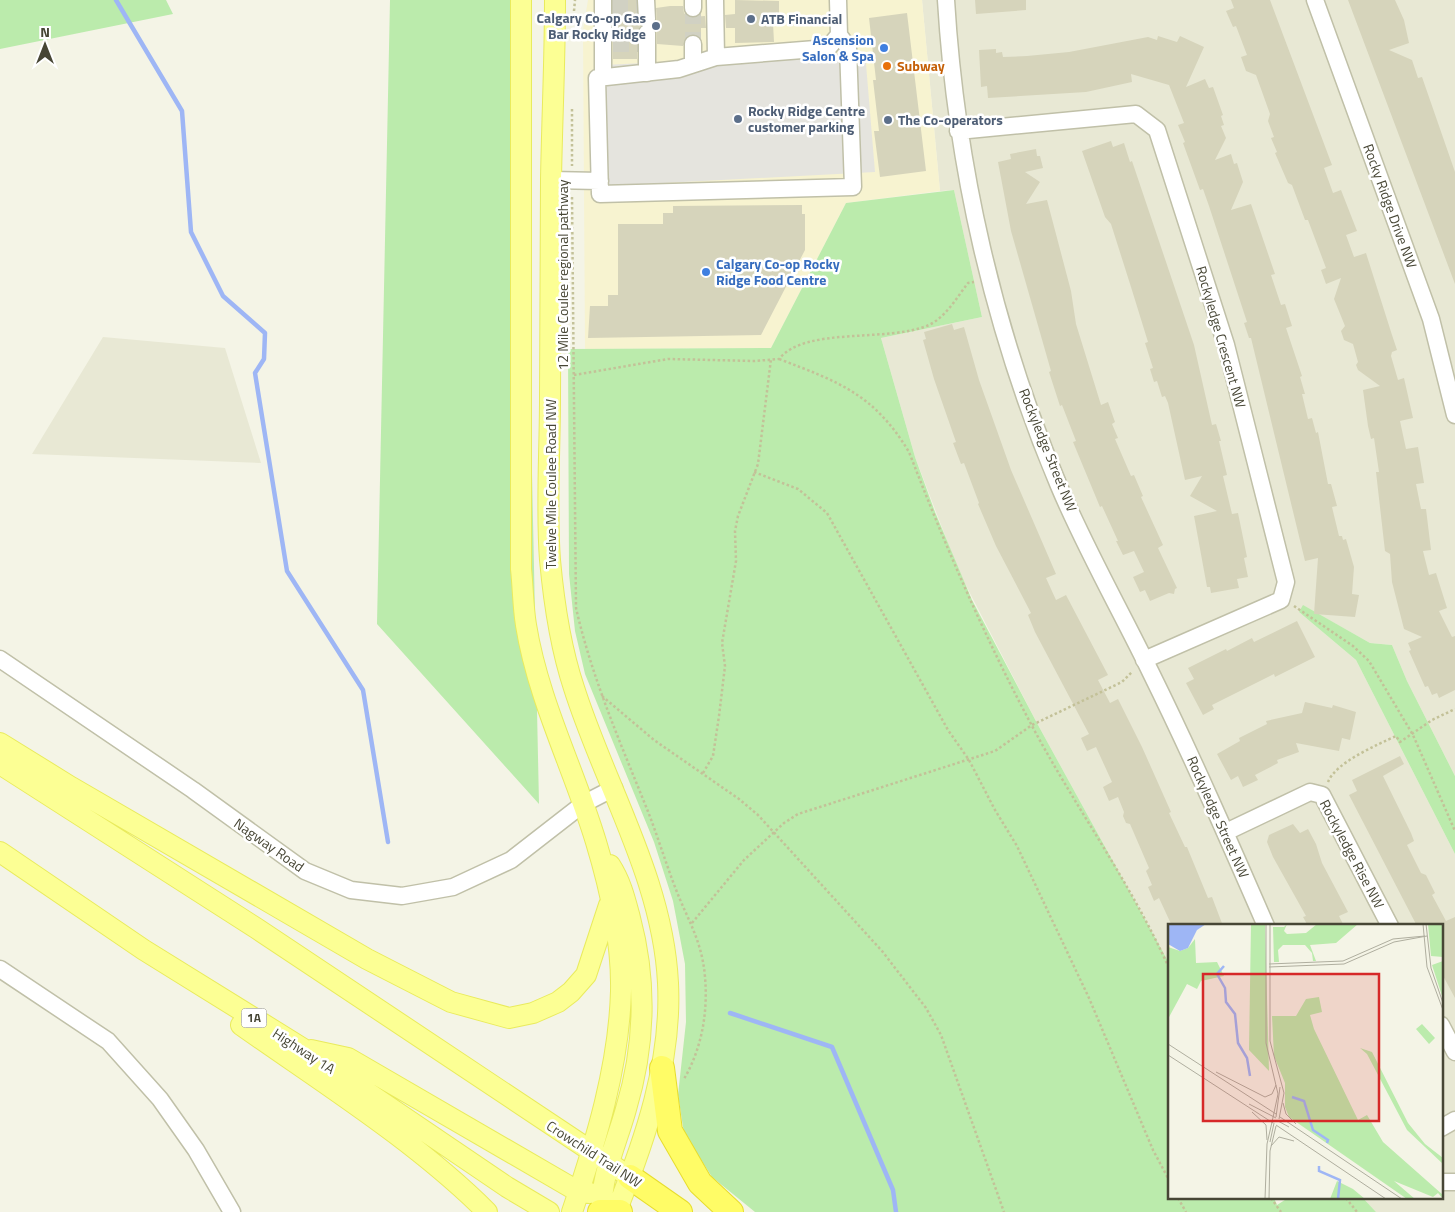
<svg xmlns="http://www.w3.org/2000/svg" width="1455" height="1212" viewBox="0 0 1455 1212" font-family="'Titillium Web',sans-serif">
	<rect width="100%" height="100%" fill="#f4f4e6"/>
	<!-- residential -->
	<path fill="#e8e8d4" d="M922 0H1455V776L1407 681 1392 645 1370 643 1304 606 1299 612 1356 660 1455 854V1212H1376L1363 1198H1441V926H1169V963L1038 725 959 572 915 457 881 338 982 317 954 190 940 191Z
		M103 337 225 348 261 463 32 454Z"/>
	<!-- commercial -->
	<path fill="#f7f3d0" d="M588 0H922L940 191 846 203 771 348 585 349 583 30Z"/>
	<!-- green -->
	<path fill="#bbebac" d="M0 0H166L173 14 0 49Z
		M390 0H522L539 804 377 624Z
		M954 190 982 317 881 338 915 457 935 512 972 600 1038 725 1169 963V1198H1274L1277 1205 1288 1198H1363L1376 1212H755L712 1177 684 1133 678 1095 686 1022 685 964 673 901 654 842 585 674 575 631 569 574 568 349 771 348 846 203Z
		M1303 605 1370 643 1392 645 1407 681 1455 776V854L1356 660 1299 612Z"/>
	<!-- parking -->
	<path fill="#e5e4de" d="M865 52 875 172 607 186 604 65Z"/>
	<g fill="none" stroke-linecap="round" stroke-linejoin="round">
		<!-- stream -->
		<path stroke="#9eb6f5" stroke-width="4.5" d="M116 0 182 111 191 232 223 296 265 333 264 359 255 373 287 571 363 690 388 842
			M730 1013 832 1047 893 1190 896 1212"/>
	</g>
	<!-- building -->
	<path fill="#d6d4bb" d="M613 0H636L637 20 640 26 637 33V59H613Z
		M735 0 779 1V23H773L774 42 735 43V28H726L725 15 735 14Z
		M975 0H1026V10L976 14Z
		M1231 0H1270L1332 165 1324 168 1333 193 1341 190 1357 231 1346 235 1354 257 1366 253 1392 335 1397 350 1392 352 1391 356 1398 380 1404 378 1413 418 1400 421 1406 449 1418 447 1424 483 1416 484 1421 509H1426L1431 550 1423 551 1429 575 1436 573 1447 608 1439 611 1452 637 1455 636V690L1439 698 1437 693 1432 695 1428 686 1425 687 1409 651 1411 650 1408 643 1422 637 1404 629 1392 582 1390 554 1385 551 1376 472H1379L1374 438 1371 439 1368 426 1363 390 1380 386 1358 370 1356 365 1358 362 1353 344 1344 340 1341 331 1345 326 1334 299 1341 278 1326 284 1321 270 1326 268 1308 220H1305L1292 185 1288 183 1275 153 1277 152 1271 138 1274 137 1268 121 1270 114 1256 75 1246 71 1241 57 1247 55 1236 26 1233 27 1226 11 1234 8Z
		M1348 0H1395L1404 20 1409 43 1389 50 1412 60 1418 78 1422 77 1455 172V284Z
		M670 6H683L684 13 688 17 705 16 706 28H701V35L688 36 683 46 657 44V33L654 26 657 19 656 8Z
		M907 13 926 171 880 177 874 131H879L873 80H876L869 18Z
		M1158 36 1177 42 1180 36 1204 47 1186 87 1205 79 1209 88 1213 87 1223 115 1221 116 1224 125 1221 126 1226 138 1215 160 1231 154 1234 164 1237 163 1243 182 1231 210 1251 204 1275 274 1271 275 1281 305 1285 304 1292 326 1286 328 1302 376 1300 377 1305 394H1302L1308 419 1312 418 1316 433 1318 432 1328 484H1331L1337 506 1332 507 1339 536H1342L1343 540 1346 539 1354 567 1352 594 1359 595 1355 617 1314 614 1318 558 1305 561 1251 338H1249L1244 323 1247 322 1209 206 1203 189 1200 190 1183 143 1185 142 1178 125 1184 123 1169 85 1131 74 1132 82 1086 92 988 98 987 86 981 87 979 50 996 49V53L1002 52 1003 57 1027 56 1069 52 1148 37 1157 40Z
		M1111 141 1113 147 1124 143 1130 162 1132 161 1194 345 1212 425 1216 424 1221 441H1219L1227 475 1223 476 1232 514 1238 513 1247 557 1244 558 1248 577 1237 579 1239 588 1211 593 1210 587H1207L1194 516 1217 511 1190 496 1202 476 1185 480 1168 403 1165 396 1162 397 1157 381 1154 382 1150 369 1153 368 1145 343 1148 342 1131 287 1111 224 1105 217 1082 151Z
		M1036 149 1037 156H1040L1043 168 1025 172 1040 182 1026 204 1047 200 1071 291 1076 324 1101 405 1108 402 1115 422 1112 424 1118 438 1115 439 1131 476 1134 475 1143 496 1141 497 1163 545 1158 548 1177 588 1175 589 1174 594 1169 593 1150 601 1145 590 1140 592 1133 577 1144 572 1134 551 1123 555 1116 541H1118L1102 506 1100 507 1073 442 1076 441 1062 405 1060 406 1049 372 1051 371 1011 231 998 162 1011 159 1010 154Z
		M802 205V214H805V250L761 335 588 338 590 306H608V295H618V224H663V213H673V206Z
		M952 324 954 330 964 327 979 380 1011 470 1056 574 1046 578 1056 600 1066 595 1108 675 1098 680 1110 703 1118 699 1142 747 1171 812 1169 813 1185 847H1187L1208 898 1212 897 1223 926H1172L1159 898 1154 901 1148 887 1152 885 1146 871 1149 868 1130 824 1126 823 1123 816 1124 812 1118 797 1109 801 1103 787 1112 782 1096 747 1087 751 1081 738 1089 734 1035 632 1028 615 1031 613 996 546 978 504 979 503 964 463 961 464 953 443 956 442 934 379 923 340 926 339 924 332Z
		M1297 621 1315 657 1275 677 1274 674 1212 705 1214 709 1203 715 1186 683 1194 679 1188 668 1226 649 1227 651 1252 638 1254 642Z
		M1305 702 1332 708 1333 705 1356 712 1350 740 1342 738 1339 751 1296 743 1299 752 1277 760 1278 763 1255 775 1258 780 1243 787 1238 776 1231 780 1217 754 1240 741 1239 738 1267 724 1266 721 1302 713Z
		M1400 756 1404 764 1383 776 1411 833 1414 841 1407 845 1421 873 1426 875 1435 893 1432 895 1446 921 1455 917V998L1441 972V926H1417L1349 795 1357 791 1352 780Z
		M1293 824 1300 833 1308 829 1316 844 1322 863 1348 912 1339 916 1344 926H1308L1303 917 1306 916 1273 857 1267 842 1269 835Z"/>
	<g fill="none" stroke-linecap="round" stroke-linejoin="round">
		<!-- minor-tunnel -->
		<path stroke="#d1d1c3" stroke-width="16" stroke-dasharray="16 8" stroke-linecap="butt" d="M612 8H638
			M693 8V44
			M613 44H638"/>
		<!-- minor casing -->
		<g stroke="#c0c0a8" stroke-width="19">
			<path id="minor" d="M603 0V77
				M646 0 647 19
				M693 0V8
				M715 0 716 57
				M838 0 839 35 828 48 716 57 679 69 597 78 600 194 853 187 848 47 839 35
				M946 0C956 166 994 332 1059 486 1086 550 1121 611 1151 673 1192 756 1229 841 1266 926
				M1315 0 1431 319 1455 415
				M647 33V73
				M693 44V64
				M958 131 1136 114 1157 130 1226 345 1286 582 1281 600 1144 660
				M551 180 600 181
				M0 659 193 790 305 871 351 890 402 896 453 887 511 860 583 804 614 788
				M1226 832 1310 792 1322 795 1390 926
				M0 969 108 1041 160 1099 196 1150 232 1212
				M1441 1025 1455 1052
				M1441 1128 1455 1120
				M1441 1182H1455"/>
		</g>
		<!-- major casing -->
		<g stroke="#e9eb5d" stroke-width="22">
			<path id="major" d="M521 0V569C523 587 523 607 526 625 538 700 574 769 596 842 610 888 622 942 621 991 619 1066 596 1141 572 1212
				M555 0C555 60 552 120 551 180 550 253 551 326 550 398 550 451 546 508 550 560 554 604 560 646 574 688 605 786 663 879 668 983 672 1062 645 1140 616 1212
				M0 743 71 787 367 959 451 1002 509 1018 533 1013 558 1002 571 992 586 975 609 905
				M0 764 256 928 630 1177
				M0 852 144 950 302 1048 507 1187 549 1212
				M241 1025C323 1083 416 1141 487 1212
				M311 1050 348 1058 579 1192 590 1193
				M602 1212C600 1177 617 1142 626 1109 645 1046 647 982 630 918 625 899 621 882 610 865"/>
		</g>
		<!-- highway casing -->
		<g stroke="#e7dd2d" stroke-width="26">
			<path id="highway" d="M662 1068 670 1131 700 1183 731 1212
				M630 1177 680 1212
				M600 1212H620"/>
		</g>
		<!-- path -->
		<path stroke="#c3c198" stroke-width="2.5" stroke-dasharray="2.5 2.5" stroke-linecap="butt" d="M574 11 575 0
			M572 109V166
			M572 197 576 608C592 678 620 742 647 809 657 834 665 861 675 887 687 919 702 940 705 977 708 1012 702 1048 684 1079
			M779 359C839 382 874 394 909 452 945 545 984 636 1031 724 1075 807 1131 883 1169 968
			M574 375 668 359 755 361 779 359C805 326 888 343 929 325 946 317 957 297 968 283L974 282
			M754 472 798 489 827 513 948 730 969 760 995 810 1017 846 1089 998 1153 1150 1169 1180
			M1294 606 1353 646 1369 661 1413 735 1455 831
			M602 696 654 740 739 799 758 815 882 951 926 1008 941 1035 1004 1212
			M703 773 713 756 719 716 725 666 722 643 736 561 735 531 738 516 758 464 771 359
			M1328 782C1336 762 1377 745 1396 736L1400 742 1432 720 1455 709
			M692 923 744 860 784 823 798 814 995 751 1032 725 1122 682 1132 672
			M1178 1198 1186 1212
			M1271 1198 1281 1212
			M1346 1198 1357 1212"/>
		<!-- minor -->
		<use href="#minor" stroke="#fff" stroke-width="16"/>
		<!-- major -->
		<use href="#major" stroke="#fcff94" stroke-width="20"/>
		<!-- highway -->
		<use href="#highway" stroke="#fffc66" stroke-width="24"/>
	</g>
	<!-- markers -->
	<g fill="#5c6f8a" stroke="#fff" stroke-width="2">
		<circle cx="751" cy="19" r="5"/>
		<circle cx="656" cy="26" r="5"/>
		<circle cx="738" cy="119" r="5"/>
		<circle cx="888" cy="120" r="5"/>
	</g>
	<g fill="#3f7fe0" stroke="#fff" stroke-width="2">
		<circle cx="884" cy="48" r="5"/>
		<circle cx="706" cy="272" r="5"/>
	</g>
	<circle fill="#e8710a" stroke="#fff" stroke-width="2" cx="887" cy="66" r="5"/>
	<g text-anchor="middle" stroke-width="5" stroke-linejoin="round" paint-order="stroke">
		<!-- shield labels -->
		<rect fill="#fff" stroke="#7e7e72" stroke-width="1" x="241.5" y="1008.5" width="25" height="19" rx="4"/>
		<g font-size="12" font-weight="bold" fill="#474635">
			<text x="254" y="1022">1A</text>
		</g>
		<!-- service labels -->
		<g font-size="14" font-weight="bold" fill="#4e5e75" stroke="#fff" text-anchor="start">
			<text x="646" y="23" text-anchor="end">Calgary Co-op Gas<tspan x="646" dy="16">Bar Rocky Ridge</tspan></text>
			<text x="761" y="24">ATB Financial</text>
			<text x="748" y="116">Rocky Ridge Centre<tspan x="748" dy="16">customer parking</tspan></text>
			<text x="898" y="125">The Co-operators</text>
		</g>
		<!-- shop labels -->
		<g font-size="14" font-weight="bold" fill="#366cbe" stroke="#fff" text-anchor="end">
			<text x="874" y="45">Ascension<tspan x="874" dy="16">Salon &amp; Spa</tspan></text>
			<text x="716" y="269" text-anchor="start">Calgary Co-op Rocky<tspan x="716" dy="16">Ridge Food Centre</tspan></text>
		</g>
		<!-- food labels -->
		<g font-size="14" font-weight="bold" fill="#c56008" stroke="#fff" text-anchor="start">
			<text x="897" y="71">Subway</text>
		</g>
		<!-- street labels -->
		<g font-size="14" fill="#474635" stroke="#fff">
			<text transform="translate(1390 206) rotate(70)" y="5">Rocky Ridge Drive NW</text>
			<text transform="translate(563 275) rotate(-90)" y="5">12 Mile Coulee regional pathway</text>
			<text transform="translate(1221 337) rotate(74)" y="5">Rockyledge Crescent NW</text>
			<text transform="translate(1048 450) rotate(68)" y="5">Rockyledge Street NW</text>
			<text transform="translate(551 484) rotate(-90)" y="5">Twelve Mile Coulee Road NW</text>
			<text transform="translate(1218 817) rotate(66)" y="5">Rockyledge Street NW</text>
			<text transform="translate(269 845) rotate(35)" y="5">Nagway Road</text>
			<text transform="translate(1352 854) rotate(62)" y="5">Rockyledge Rise NW</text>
			<text transform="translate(304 1051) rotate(33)" y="5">Highway 1A</text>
			<text transform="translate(594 1154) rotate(33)" y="5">Crowchild Trail NW</text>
		</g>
	</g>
	<!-- overview -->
	<g transform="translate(1168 924)">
		<rect width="275" height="275" fill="#f4f4e6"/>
		<path d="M83 0H97L101 147 81 126ZM119 0 116 7 119 10 138 9 149 0H190L168 19 142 21 148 37H145L144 29 137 21H115L110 26 111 38H106L105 3H116ZM260 0H275V33L263 32ZM27 15 28 39 49 38 56 52 33 57 29 65 19 60 0 95V23L12 27 20 24ZM275 37V75L264 41ZM151 73 154 88 142 91 146 105 190 196 199 191 215 218 275 271V275L270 269 265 273 226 257 247 275H239L121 193 117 183V159L106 132 104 92H128L138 75ZM254 100 267 114 261 120 248 105ZM192 124 204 128 240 199 257 220 275 234V240L239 206 199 130ZM169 257 185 265 197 275H162Z" fill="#bbebac"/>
		<path d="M0 0H38L29 6 20 24 12 27 0 20Z" fill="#9eb6f5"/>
		<path fill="none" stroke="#9eb6f5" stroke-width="2.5" d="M56 42 49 50 57 64 58 78 67 90 70 119 79 134 82 152M124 173 136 177 145 206 160 216 159 219M151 242V247L172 256 170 275"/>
		<path fill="none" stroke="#afae9f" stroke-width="1" d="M98 0V119L110 170 104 198M102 0V117L116 169 111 195M255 0 259 43 275 86M258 0 263 44 275 79M101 40 175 37 225 15 257 12M101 43 176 40 226 18 259 12M0 120 108 190M0 131 105 199M48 148 97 173 104 170 108 161M115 179 118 190 128 200M81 180 108 194M84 188 98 201 99 216M108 193 112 163M112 193 234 275M104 198 110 197 121 203M108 201 218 275M102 218 106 199M103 222 111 213 126 217M97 275 99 220 104 198M101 275 102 227 108 202"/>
		<path fill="#d62828" fill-opacity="0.15" stroke="#d62828" stroke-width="2.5" d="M35 50H211V197H35Z"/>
		<rect width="275" height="275" fill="none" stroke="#474635" stroke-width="2.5"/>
	</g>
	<!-- north arrow -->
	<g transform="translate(45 45)" stroke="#ffffff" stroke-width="4" paint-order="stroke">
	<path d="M0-4L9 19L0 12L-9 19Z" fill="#474635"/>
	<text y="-8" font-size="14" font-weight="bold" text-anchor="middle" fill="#474635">N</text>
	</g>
</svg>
